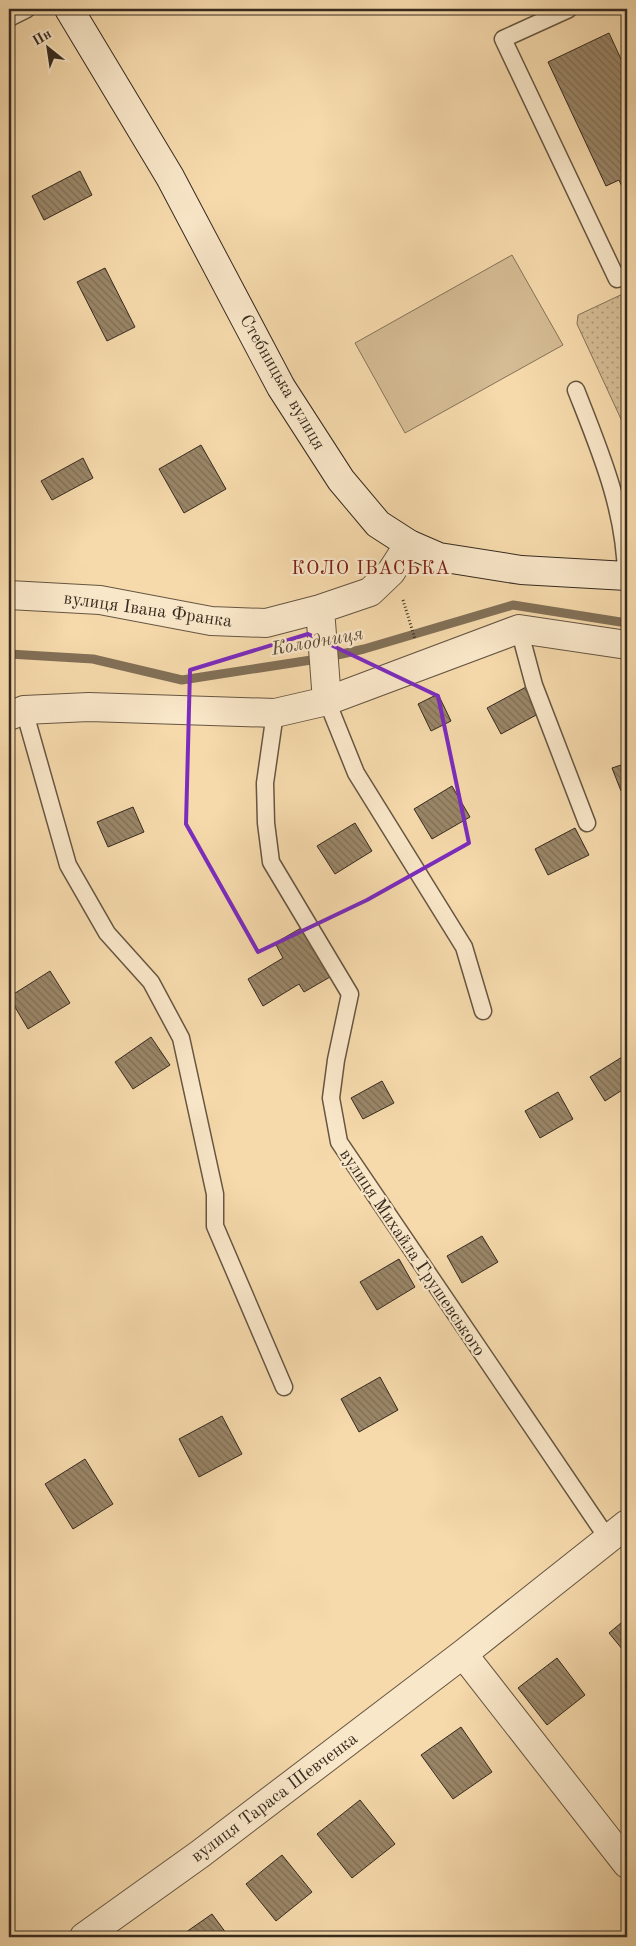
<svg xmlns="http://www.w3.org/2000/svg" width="636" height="1946" viewBox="0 0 636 1946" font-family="'Old Standard TT',serif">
	<defs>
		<pattern id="park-dots" width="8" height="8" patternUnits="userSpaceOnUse" patternTransform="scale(1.25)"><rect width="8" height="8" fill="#d5bc94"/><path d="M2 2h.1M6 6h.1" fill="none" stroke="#ae9978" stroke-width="1.8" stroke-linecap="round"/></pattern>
		<pattern id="building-back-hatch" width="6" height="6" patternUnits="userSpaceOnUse" patternTransform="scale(1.25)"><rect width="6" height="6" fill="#9a8668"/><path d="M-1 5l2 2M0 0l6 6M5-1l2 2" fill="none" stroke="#7e6e55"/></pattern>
	</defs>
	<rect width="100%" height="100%" fill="#f6daac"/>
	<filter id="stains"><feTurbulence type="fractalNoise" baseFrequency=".004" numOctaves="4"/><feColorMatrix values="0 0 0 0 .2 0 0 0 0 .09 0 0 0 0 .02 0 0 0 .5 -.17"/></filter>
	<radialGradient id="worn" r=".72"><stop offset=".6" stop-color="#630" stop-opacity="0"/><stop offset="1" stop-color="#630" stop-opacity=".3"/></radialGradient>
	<!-- park -->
	<path fill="url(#park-dots)" stroke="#86735a" d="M627 292V432L577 324 578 315Z"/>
	<!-- garden -->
	<path fill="#d5bc94" stroke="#86735a" d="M512 255 563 345 405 433 355 343Z"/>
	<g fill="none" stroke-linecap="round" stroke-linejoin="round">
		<!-- stream -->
		<path stroke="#827057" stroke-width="9" d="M9 654 93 659 182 680 324 658 364 649 513 605 627 623"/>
	</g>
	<!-- building -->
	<path fill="url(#building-back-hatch)" stroke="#362a1f" d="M609 33 627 72V198L619 180 606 186 548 62Z
		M80 171 92 195 44 220 32 196Z
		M105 268 135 327 107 341 77 282Z
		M201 445 226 489 184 513 159 469Z
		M83 458 93 478 52 500 41 481Z
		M526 687 540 713 501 734 487 708Z
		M438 694 451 721 431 731 418 704Z
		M627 763V789L621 791 612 768Z
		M452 786 470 817 432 839 414 809Z
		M133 807 144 832 108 847 97 822Z
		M355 823 372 851 335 874 317 846Z
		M575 828 589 855 548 875 535 849Z
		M301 928 330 977 304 992 299 984 263 1006 248 979 283 958 275 943Z
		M50 971 70 1003 28 1029 9 997Z
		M151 1037 170 1065 133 1089 115 1062Z
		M627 1054V1087L605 1101 590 1077Z
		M382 1081 394 1103 363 1119 351 1098Z
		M558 1092 573 1119 540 1138 525 1111Z
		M482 1236 498 1262 462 1283 447 1256Z
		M399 1259 415 1287 377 1310 360 1282Z
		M380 1377 398 1410 359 1432 341 1399Z
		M222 1416 242 1454 199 1477 179 1439Z
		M85 1459 113 1504 73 1529 45 1484Z
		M627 1618V1655L609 1633Z
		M557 1658 585 1695 547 1725 518 1688Z
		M461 1727 492 1772 453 1799 421 1755Z
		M360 1800 395 1844 352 1878 317 1834Z
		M282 1855 312 1892 276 1921 246 1884Z
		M212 1914 229 1937H179Z"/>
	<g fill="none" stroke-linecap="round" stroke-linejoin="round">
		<!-- lane casing -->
		<g stroke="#665642" stroke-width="19">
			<path id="lane" d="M569 9 503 39 617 279 627 274
				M9 18 27 9
				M576 390C600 451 625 509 626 576
				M519 629 534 685 587 823
				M327 701 356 773 464 947 483 1011
				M24 710 68 865 107 933 151 982 181 1038 215 1194V1226L284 1387
				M275 713 265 783 266 823 271 862 350 994 336 1060 331 1098 339 1142 608 1539"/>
		</g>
		<!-- street casing -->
		<g stroke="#665642" stroke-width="30">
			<path id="street" d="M9 595 100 600 211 621 266 623 320 609 370 592 391 572 409 544
				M320 609 327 701
				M9 716 24 710 89 707 275 713 327 701 519 629 627 645
				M463 1654 627 1864
				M84 1937 200 1854 463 1654 627 1524"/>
		</g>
		<!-- secondary casing -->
		<g stroke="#362a1f" stroke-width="30">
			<path id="secondary" d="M69 9 170 177 281 387 341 480 378 524 409 544 439 557 521 570 627 576"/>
		</g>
		<!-- path -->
		<path stroke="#362a1f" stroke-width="3" stroke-dasharray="1 2.5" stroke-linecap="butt" d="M403 600 415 639"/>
		<!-- lane -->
		<use href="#lane" stroke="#f9e7c9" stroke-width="16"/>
		<!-- street -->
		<use href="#street" stroke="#f9e7c9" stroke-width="28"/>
		<!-- secondary -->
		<use href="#secondary" stroke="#f9e7c9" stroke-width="28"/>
	</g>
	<!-- marked area -->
	<path fill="none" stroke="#7b2cbf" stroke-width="4" stroke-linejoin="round" d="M308 634 438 696 469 843 367 900 258 952 186 824 190 670Z"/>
	<g text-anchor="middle" stroke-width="4.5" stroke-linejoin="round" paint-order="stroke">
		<!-- street labels -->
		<g font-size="18" fill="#362a1f" stroke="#f9e7c9">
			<text transform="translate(283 382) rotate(60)" y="6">Стебницька вулиця</text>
			<text transform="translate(148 609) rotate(8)" y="6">вулиця Івана Франка</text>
			<text transform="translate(413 1252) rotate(56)" y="6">вулиця Михайла Грушевського</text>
			<text transform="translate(274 1797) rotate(-37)" y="6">вулиця Тараса Шевченка</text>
		</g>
		<!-- neighbourhood labels -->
		<g font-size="19" letter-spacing="1" fill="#7a1f14" stroke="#f9e7c9">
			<text x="371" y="574">КОЛО ІВАСЬКА</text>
		</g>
		<!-- water labels -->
		<g font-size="19" font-style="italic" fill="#5c4d3b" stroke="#f9e7c9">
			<text transform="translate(317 640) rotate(-10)" y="7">Колодниця</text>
		</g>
	</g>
	<!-- margin -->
	<rect width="636" height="1946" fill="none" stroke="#f6daac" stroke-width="30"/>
	<rect x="10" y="10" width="616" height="1926" fill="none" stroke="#362a1f" stroke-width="2.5"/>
	<rect x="15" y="15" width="606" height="1916" fill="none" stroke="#362a1f"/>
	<!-- north arrow -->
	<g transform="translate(48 48) rotate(330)" stroke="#f9e7c9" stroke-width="4" paint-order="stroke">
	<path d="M0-4L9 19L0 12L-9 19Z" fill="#362a1f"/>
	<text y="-8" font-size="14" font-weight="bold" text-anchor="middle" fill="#362a1f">Пн</text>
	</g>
	<rect width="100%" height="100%" filter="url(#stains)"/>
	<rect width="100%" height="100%" fill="url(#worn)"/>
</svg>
